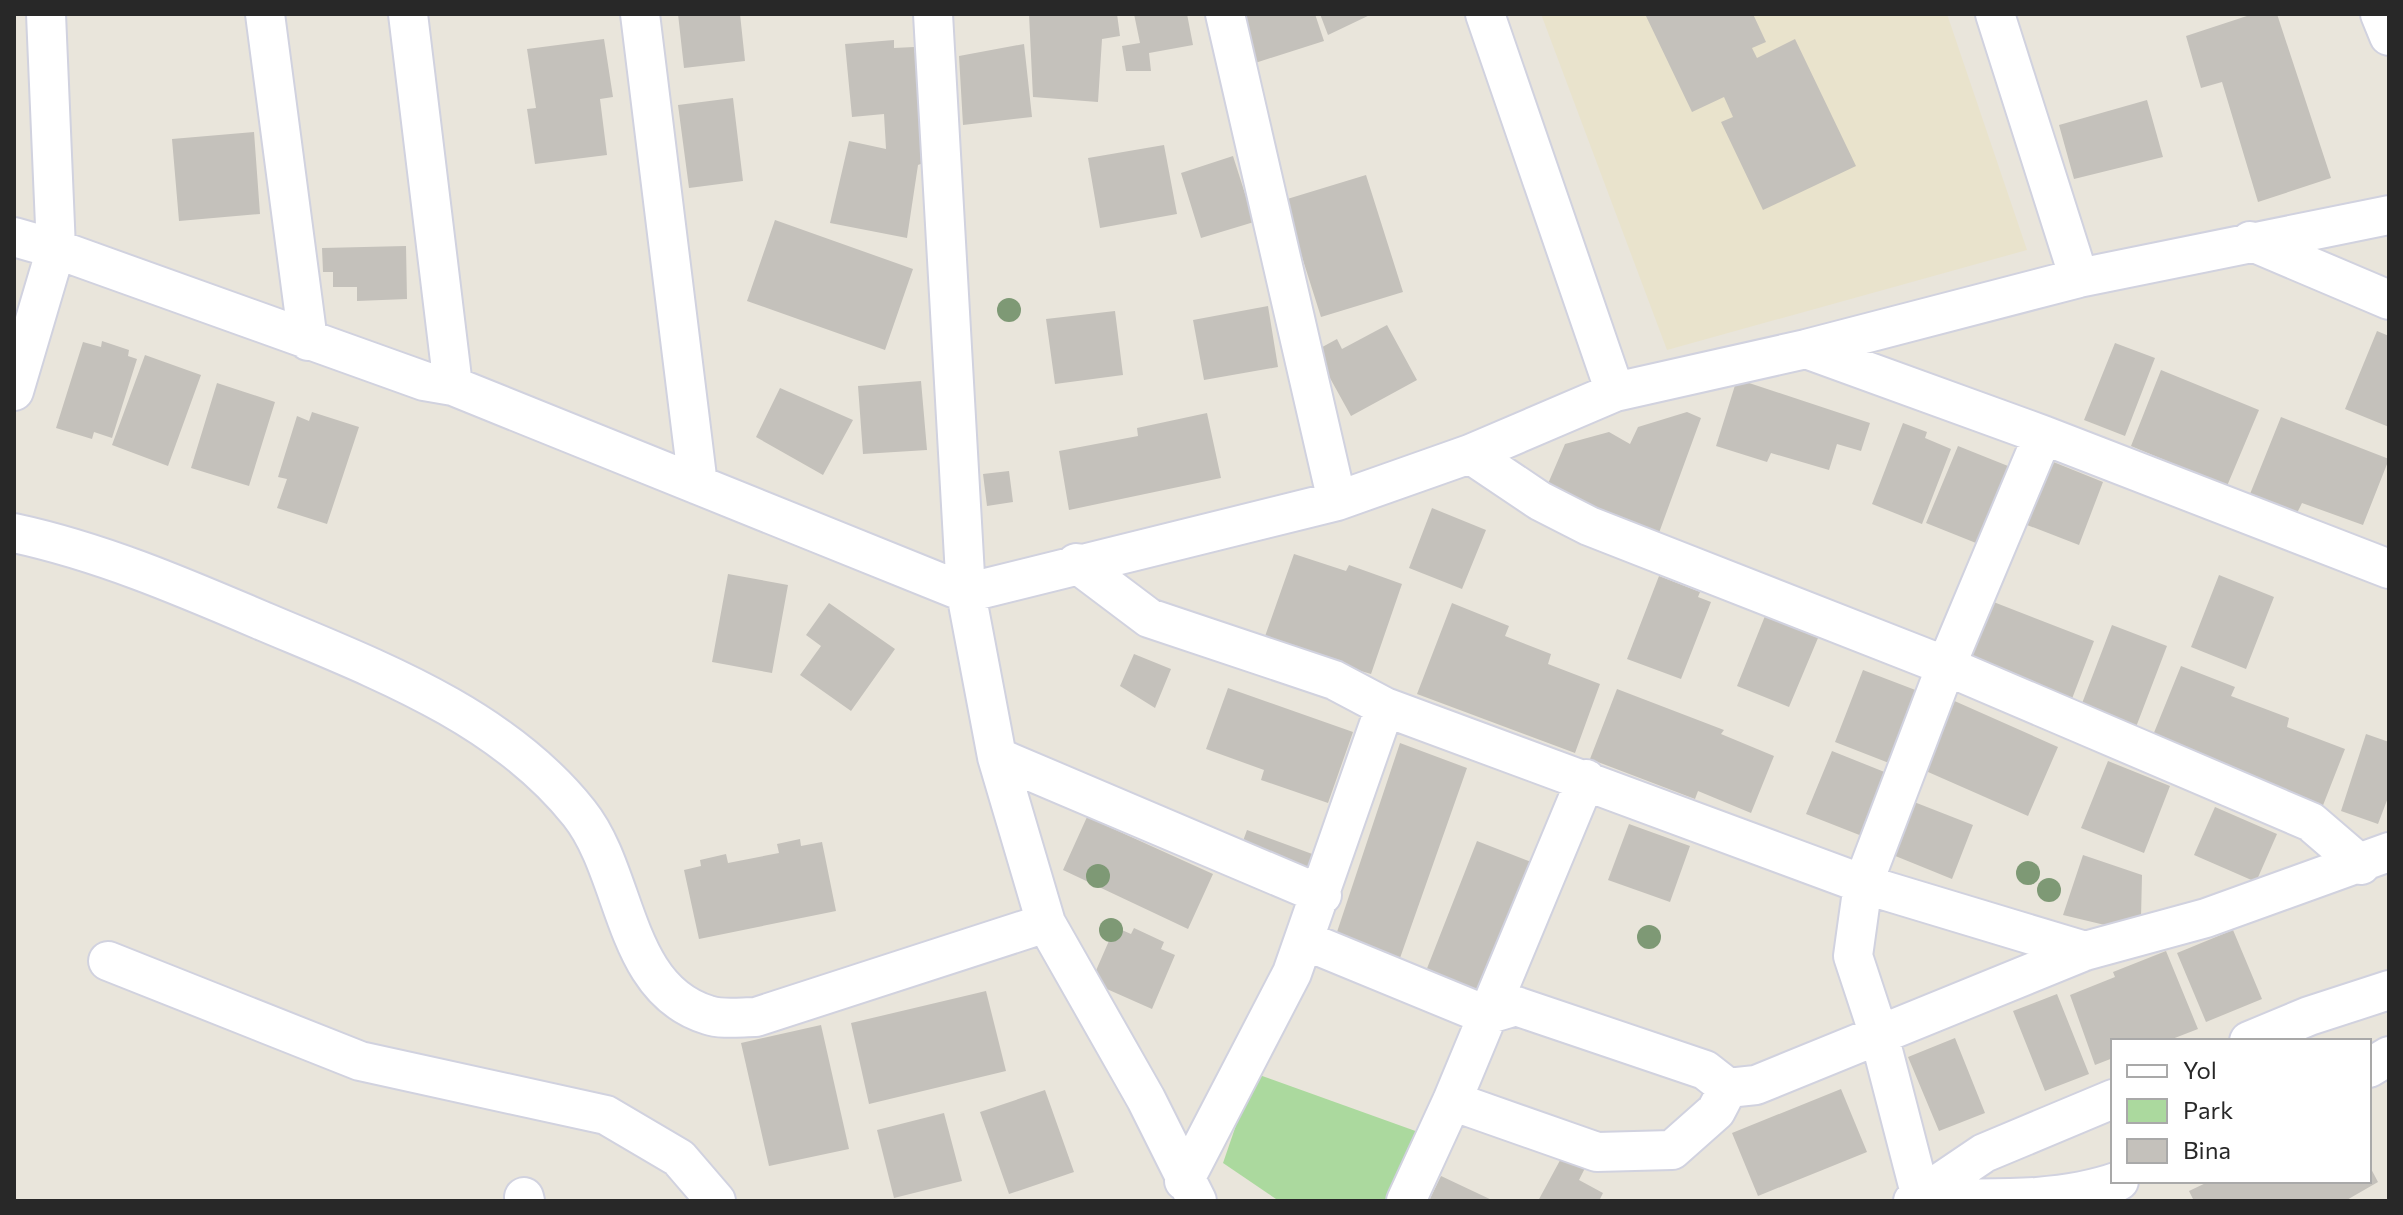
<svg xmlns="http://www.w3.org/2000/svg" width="2403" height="1215" viewBox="0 0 2403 1215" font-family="Commissioner,sans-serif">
	<rect width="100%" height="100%" fill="#e9e5db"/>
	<!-- education -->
	<path fill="#e9e3cc" d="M1541 14H1947L2027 250 1667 350Z"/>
	<!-- green -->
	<path fill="#abd99e" d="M1254 1073 1421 1133 1393 1201H1279L1223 1163Z"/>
	<!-- building -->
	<path fill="#c4c1bb" d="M678 14H740L745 61 684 68Z
		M1029 14H1117L1120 36 1102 39 1098 102 1033 97Z
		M1134 14H1187L1193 45 1149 53 1151 71H1126L1122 46 1140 43Z
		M1236 14H1315L1324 41 1252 64Z
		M1320 14H1372L1328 35Z
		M1645 14H1753L1766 42 1752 48 1757 58 1795 39 1856 166 1763 210 1721 122 1733 117 1724 97 1692 112Z
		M2253 14H2277L2331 178 2258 202 2222 82 2201 88 2186 36Z
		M604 39 613 97 600 99 607 155 535 164 527 109 536 108 527 49Z
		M894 40V48L914 47 931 160 918 165 907 238 830 223 849 141 886 149 884 114 852 117 845 44Z
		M1024 44 1032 117 963 125 959 56Z
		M733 98 743 181 689 188 678 105Z
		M2147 100 2163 157 2074 179 2059 125Z
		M254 132 260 214 179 221 172 139Z
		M1164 145 1177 214 1100 228 1088 158Z
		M1233 156 1254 222 1201 238 1181 173Z
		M1366 175 1403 292 1321 317 1284 200Z
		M775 220 913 269 885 350 747 301Z
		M406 246 407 299 357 301V287H333V272H323L322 248Z
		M1268 306 1278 367 1204 380 1193 320Z
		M1115 311 1123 375 1055 384 1046 319Z
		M1387 325 1417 380 1351 416 1315 351 1337 339 1342 349Z
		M2377 331 2389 336V427L2345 409Z
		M102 341 129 350 128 356 137 359 112 438 94 432 92 439 56 428 83 342 101 347Z
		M2115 343 2155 358 2125 436 2084 420Z
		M145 355 201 375 168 466 112 445Z
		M2161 370 2259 410 2227 486 2131 446Z
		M1737 379 1870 423 1861 451 1837 444 1829 470 1771 453 1767 462 1716 446Z
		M921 381 927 450 863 454 858 386Z
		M217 383 275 402 249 486 191 468Z
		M780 388 853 420 823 475 756 437Z
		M312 412 359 427 327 524 277 508 287 479 278 477 297 416 309 421Z
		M1687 412 1701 418 1656 541 1547 486 1565 444 1609 432 1630 444 1638 427Z
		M1207 413 1221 478 1069 510 1059 451 1138 436 1137 428Z
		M2281 417 2389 459 2363 525 2302 503 2297 513 2250 494Z
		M1903 423 1927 432 1925 438 1951 449 1922 524 1872 504Z
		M1958 446 2013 468 1981 545 1926 523Z
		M2046 459 2103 482 2079 545 2022 523Z
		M1009 471 1013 502 987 506 983 474Z
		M1432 508 1486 530 1462 589 1409 568Z
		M1294 554 1346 571 1349 565 1402 584 1371 674 1263 642Z
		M728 574 788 585 772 673 712 662Z
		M2219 575 2274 597 2246 669 2191 647Z
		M1659 576 1700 592 1698 597 1711 602 1681 679 1627 659Z
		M1991 601 2094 641 2070 704 1966 664Z
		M829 603 895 649 851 711 800 675 821 646 806 635Z
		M1452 603 1509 626 1505 636 1551 654 1548 664 1600 684 1575 753 1417 694Z
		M1765 616 1818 638 1789 707 1737 686Z
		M2112 625 2167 646 2136 727 2081 706Z
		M1134 654 1171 669 1155 708 1120 686Z
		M2181 666 2235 687 2231 696 2289 718 2287 727 2345 749 2320 813 2151 740Z
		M1863 670 1918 691 1889 763 1835 742Z
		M1228 688 1353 732 1328 803 1261 780 1264 770 1206 749Z
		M1617 689 1724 730 1721 734 1774 756 1751 813 1698 791 1695 799 1590 759Z
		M1950 699 2058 747 2028 816 1919 768Z
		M2366 734 2389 742V795L2378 824 2341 811Z
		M1400 743 1467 768 1400 958 1337 932Z
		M1832 751 1887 773 1862 836 1806 814Z
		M2108 761 2170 786 2144 853 2081 828Z
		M1909 800 1973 825 1952 879 1888 853Z
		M2215 807 2277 834 2256 882 2194 855Z
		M1087 817 1213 874 1188 929 1063 870Z
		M1629 824 1690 846 1670 902 1608 880Z
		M1247 830 1315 855 1307 878 1239 852Z
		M800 839 801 846 822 842 836 911 699 939 684 870 701 866 700 860 726 854 728 863 779 853 777 844Z
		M1477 841 1534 863 1483 994 1426 971Z
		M2083 855 2142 875 2141 918 2109 926 2063 915Z
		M1115 927 1131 934 1134 928 1164 942 1161 949 1175 955 1152 1009 1091 982Z
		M2233 930 2262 999 2206 1022 2177 953Z
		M2166 951 2198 1029 2167 1041H2113V1058L2095 1065 2070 995 2115 977 2113 972Z
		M986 991 1006 1071 869 1104 851 1023Z
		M2057 994 2089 1074 2045 1091 2013 1011Z
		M821 1025 849 1149 769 1166 741 1043Z
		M1955 1038 1985 1113 1939 1131 1908 1057Z
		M1841 1089 1867 1152 1758 1196 1732 1133Z
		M1045 1090 1074 1172 1009 1194 980 1112Z
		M944 1113 962 1181 894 1198 877 1130Z
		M1564 1153 1586 1166 1579 1180 1603 1193 1599 1201H1538Z
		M2369 1165 2378 1182 2345 1201H2194L2189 1191 2210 1181H2369Z
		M1441 1176 1494 1201H1429Z"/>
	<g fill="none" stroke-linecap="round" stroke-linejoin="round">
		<!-- street casing -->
		<g stroke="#d1d2df" stroke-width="42">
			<path id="street" d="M265 14 308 341
				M408 14 453 386
				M640 14 698 485
				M933 14 966 593 997 757 1046 923 1146 1099 1197 1201
				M1225 14 1337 501
				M1485 14 1615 392
				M1995 14 2079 278
				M2380 14 2389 36
				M14 237 56 249 424 381 453 386 966 593 1337 501 1470 454 1615 392 1806 349 2079 278 2389 215
				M2250 241 2389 300
				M1806 349 2043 435 2389 569
				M14 391 56 249 46 14
				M1470 454 1540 501 1589 526 1946 666 2311 822 2361 865
				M14 533C102 552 183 587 265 622 376 669 501 715 579 813 628 874 622 989 708 1015 722 1020 741 1017 756 1017L1046 923
				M1076 563 1149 618 1334 680 1385 707 1863 884 2085 951
				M997 757 1322 895
				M1306 941 1486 1015 1516 1006 1705 1070 1728 1088 1756 1085 2085 951 2206 918 2389 852
				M108 961 360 1061 606 1115 679 1158 716 1201
				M2249 1041 2309 1016 2389 990
				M2369 1068 2389 1056
				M1452 1101 1597 1152 1672 1150 1716 1111 1728 1088
				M1184 1181 1292 973 1385 707
				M524 1197 525 1201
				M1922 1198C1987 1198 2057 1203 2119 1181
				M1406 1201 1452 1101 1586 779
				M1913 1201 1984 1153 2113 1099
				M1922 1201 1879 1035 1853 956 1863 884 1946 666 2043 435"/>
		</g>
		<!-- street -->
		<use href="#street" stroke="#fff" stroke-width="38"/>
	</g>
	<!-- trees -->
	<g fill="#7e9975">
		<circle cx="1009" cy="310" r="12"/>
		<circle cx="2028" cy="873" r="12"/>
		<circle cx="1098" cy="876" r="12"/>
		<circle cx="2049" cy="890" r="12"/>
		<circle cx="1111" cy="930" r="12"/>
		<circle cx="1649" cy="937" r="12"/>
	</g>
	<!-- border -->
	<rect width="2403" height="1215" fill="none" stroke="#282828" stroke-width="32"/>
	<!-- legend -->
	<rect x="2111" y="1039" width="260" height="144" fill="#ffffff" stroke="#a9a9a9" stroke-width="2"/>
	<rect x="2127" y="1065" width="40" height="12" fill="#ffffff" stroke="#a9a9a9" stroke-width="2"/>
	<text x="2183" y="1079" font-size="24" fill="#282828">Yol</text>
	<rect x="2127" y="1099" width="40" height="24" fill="#abd99e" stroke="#a9a9a9" stroke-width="2"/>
	<text x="2183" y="1119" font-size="24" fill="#282828">Park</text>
	<rect x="2127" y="1139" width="40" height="24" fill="#c4c1bb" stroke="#a9a9a9" stroke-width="2"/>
	<text x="2183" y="1159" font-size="24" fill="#282828">Bina</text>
</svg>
